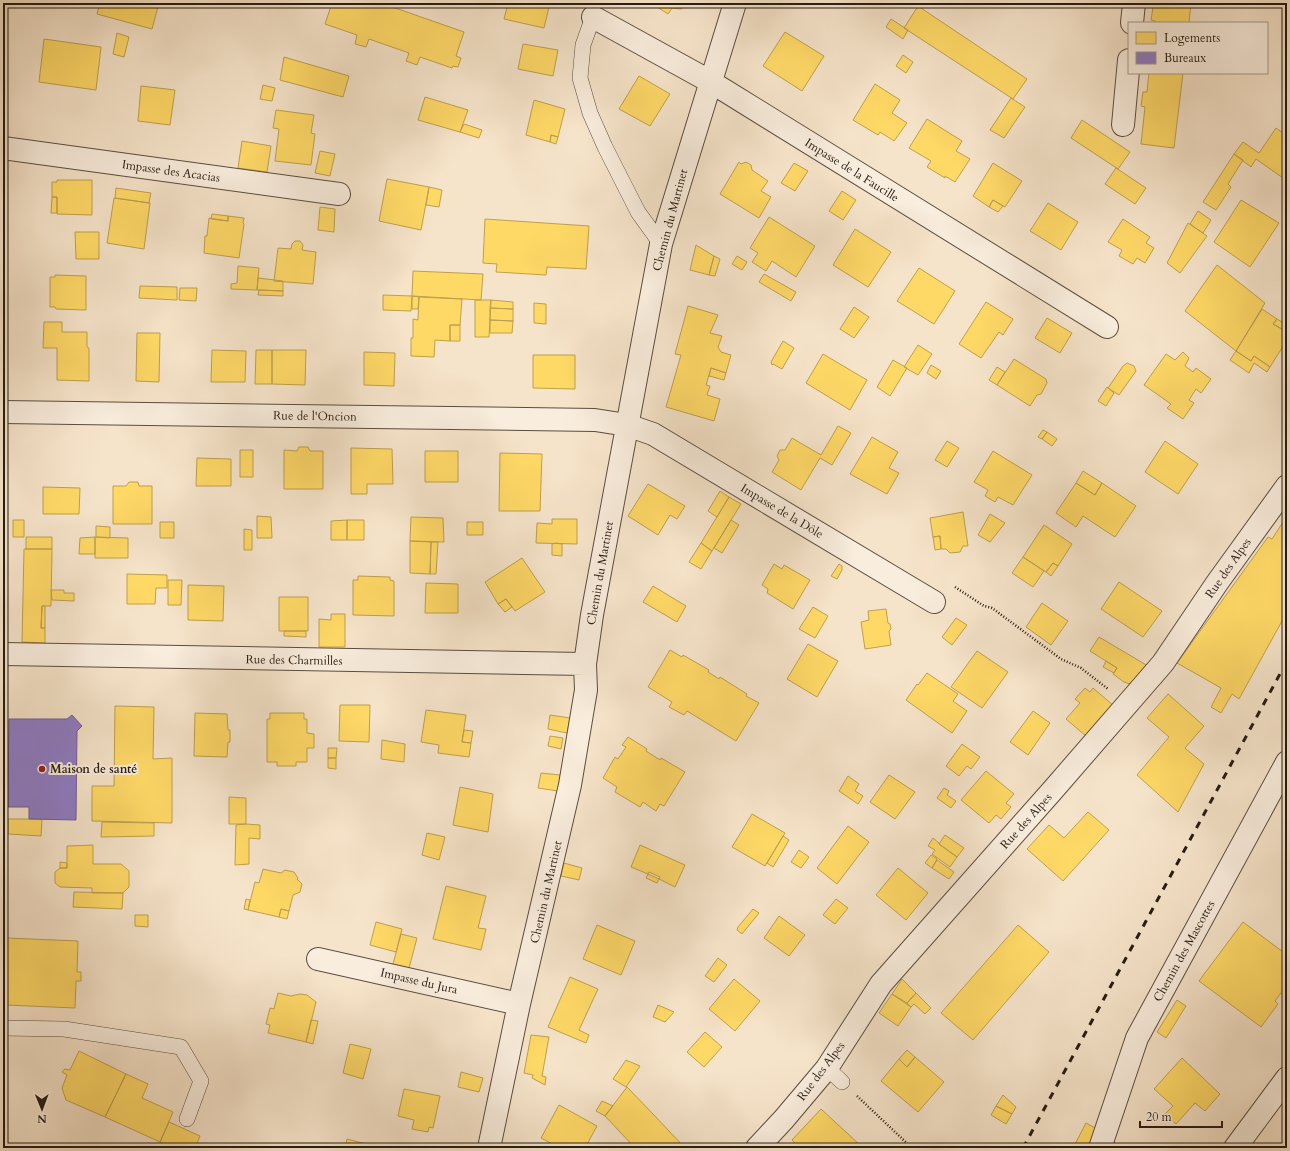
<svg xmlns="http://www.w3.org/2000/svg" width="1290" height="1151" viewBox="0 0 1290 1151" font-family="Cardo,serif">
	<rect width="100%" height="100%" fill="#f6e4ca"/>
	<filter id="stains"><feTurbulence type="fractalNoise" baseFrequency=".005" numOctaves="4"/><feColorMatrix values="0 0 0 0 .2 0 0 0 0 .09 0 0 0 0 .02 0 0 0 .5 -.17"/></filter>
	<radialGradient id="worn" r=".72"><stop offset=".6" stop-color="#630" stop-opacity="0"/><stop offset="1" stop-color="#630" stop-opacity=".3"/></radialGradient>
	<!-- homes -->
	<path fill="#ffd966" stroke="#bea04d" d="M100 3H159L152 29 97 14Z
		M332 3H381L464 32 456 56 461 58 458 67 453 66 452 68 420 57 417 65 406 61 409 53 369 39 366 47 355 44 357 35 325 24Z
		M508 3H550L544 28 504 19Z
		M651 3H687L685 6 681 9 672 8 668 14Z
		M1157 3H1191L1189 23H1155V21L1151 20 1153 7H1157Z
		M918 6 1027 79 1013 99 904 28Z
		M891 19 908 30 903 39 886 27Z
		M785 32 824 56 802 91 763 66Z
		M117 33 129 37 124 57 113 54Z
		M44 39 101 47 96 90 39 82Z
		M523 44 558 50 553 76 518 69Z
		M903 55 913 62 906 73 896 66Z
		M284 57 349 76 343 97 280 80Z
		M1149 73H1183L1174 148 1141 144 1145 107 1141 106 1143 92H1147Z
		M639 76 670 94 650 126 619 109Z
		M875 84 900 100 892 113 907 123 894 141 880 132 878 135 853 120Z
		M263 85 275 88 272 101 260 99Z
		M141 86 175 90 170 125 138 121Z
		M425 97 468 110 460 132 418 120Z
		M1011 98 1025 107 1004 138 990 130Z
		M534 100 565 109 558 137 551 135 550 142 526 135Z
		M276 110 314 115 311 133 315 134 311 165 275 161 279 129 273 128Z
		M927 119 962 141 956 151 970 159 955 182 945 176V178L927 167 931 161 909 148Z
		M1082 120 1130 152 1118 169 1071 138Z
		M464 124 482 130 479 138 460 132Z
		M1276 128 1287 136V173L1283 178 1256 159 1251 167 1234 154 1243 142 1259 153Z
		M551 135 558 137 556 144 550 142Z
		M242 141 271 146 267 172 238 168Z
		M320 151 335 154 330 176 315 173Z
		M1234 154 1243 160 1228 184 1231 187 1216 210 1203 202Z
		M739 162 741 164 746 162 751 165 752 170 768 181 761 191 771 197 759 218 720 194Z
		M794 163 808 171 795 191 781 183Z
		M993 163 1022 181 1005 207 993 200 989 207 973 196Z
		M1116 168 1146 188 1135 204 1105 184Z
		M387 179 429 187 421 230 379 221Z
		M57 180H92V215L57 214V197H52V182H57Z
		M429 187 442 190 439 207 426 205Z
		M116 188 151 193 149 203 115 198Z
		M842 191 856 200 843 220 829 211Z
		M52 197H57V213H51Z
		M114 198 150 203 144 249 107 243Z
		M993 200 1003 206 998 212 989 207Z
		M1241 200 1279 223 1250 267 1214 242Z
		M1048 203 1078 222 1061 250 1030 231Z
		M320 207 335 209 334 232 318 230Z
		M1198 211 1211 220 1203 233 1190 224Z
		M212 214 228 216V221L211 219Z
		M228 216 244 218 243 223 244 224 239 258 204 253 205 236H207L209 218 228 221Z
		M769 217 815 246 796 277 772 261 766 271 752 262 758 253 750 248Z
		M485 219 589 226 586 269 547 267 546 275 496 272 497 264 483 263Z
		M1123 219 1150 237 1146 243 1154 248 1145 263 1137 258 1133 264 1119 256 1122 250 1108 242Z
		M1188 223 1207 236 1180 273 1167 263Z
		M855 229 891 252 868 287 833 265Z
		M75 232H99V259H76Z
		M295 241H300L303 245 302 250 316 252 313 284 274 281 278 248 291 249 292 244Z
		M696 245 714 256 709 275 690 270Z
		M714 256 720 259 715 276 709 275Z
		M737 256 747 262 742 270 732 264Z
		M1217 265 1265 303 1236 351 1185 311Z
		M238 266 259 268 257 290 231 289V284L237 283Z
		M919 268 955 291 934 324 897 301Z
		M413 271 483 274 481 300 412 296Z
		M764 274 796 292 791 301 759 282Z
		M55 275 86 276V310L56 309 55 307H50V277H55Z
		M258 278 283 281V291L257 290Z
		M140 286 177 287V300L139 298Z
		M180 288H197L196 301 179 300Z
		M259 290 283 291V296L258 295Z
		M383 295 412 296 411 311 383 310Z
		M412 296 419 297 418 309H412Z
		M419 297 462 299 460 325H450V341L435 340 434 357 411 356V338H413V319L418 320Z
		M475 300H491L489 337H475Z
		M491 300 513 302V309L490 308Z
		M986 302 1013 319 1003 335 999 332 981 358 959 344Z
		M534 303 546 304V324L534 323Z
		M688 306 718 315 710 333 722 336 718 347 721 352 731 355 726 373 711 368 706 385 710 386 707 395 720 399 714 421 666 407 681 355 675 354Z
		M854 307 869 317 854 338 840 329Z
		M490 308 513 309V321L490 320Z
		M1262 309 1277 319 1273 324 1287 332V340L1270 367 1254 356 1251 361 1236 351Z
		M1047 318 1072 333 1060 353 1035 338Z
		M1277 319 1287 325V332L1273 324Z
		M490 320 513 321 512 333H490Z
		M44 322H62V332H87V347L89 348V381L57 380V348H43Z
		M450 325H460V341H450Z
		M137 333H160L159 382 136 381Z
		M783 341 794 348 782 369 773 364 772 365 771 362Z
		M918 345 932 354 918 375 904 367Z
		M212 350 246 351 245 382H211Z
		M256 350H272V384H255Z
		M272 350H306L305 385 272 384Z
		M1236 351 1251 361 1254 356 1270 367 1267 372 1254 363 1249 373 1230 360Z
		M364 352 395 353 394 386 364 385Z
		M1183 352 1189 358 1185 366 1193 372 1196 368 1211 379 1201 393 1196 389 1189 400 1194 403 1183 419 1167 408 1171 404 1144 385 1166 354 1175 360Z
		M823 354 867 380 850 410 806 383Z
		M533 355H575V389L533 388Z
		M1014 359 1046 379 1047 383 1041 394 1037 395 1030 406 997 385Z
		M893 360 907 368 890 396 877 387Z
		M1127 363 1134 366 1136 371 1119 395 1108 388 1123 366Z
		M931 365 941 371 936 379 927 373Z
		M997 367 1005 372 997 385 989 380Z
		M711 368 726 373 724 380 709 376Z
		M1107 387 1114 393 1106 406 1098 401Z
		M838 426 851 433 832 465 820 458 801 490 772 472 779 460 777 456 780 450H785L792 438 821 455Z
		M1043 430 1047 432 1042 439 1038 437Z
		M1047 432 1057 439 1052 446 1042 439Z
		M872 437 898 452 889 468 899 473 887 494 850 474Z
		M947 441 959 448 947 467 935 460Z
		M1165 441 1198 464 1178 494 1145 472Z
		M299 447H308L310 451H323V489H284V450L297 451Z
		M351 448 392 449 393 484H367V494H351Z
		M240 450H253V477H240Z
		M425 451H458V482H425Z
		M993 451 1032 475 1013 505 998 497 995 502 985 496 988 490 974 482Z
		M500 453 542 454 540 511H499Z
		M197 458 231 459V486H196Z
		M1083 471 1102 483 1095 495 1076 483Z
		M129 482H138L139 486H152V524H113V486H126Z
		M1076 483 1095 495 1102 483 1136 506 1115 537 1083 516 1076 527 1056 513Z
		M648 484 685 506 677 519 670 515 658 535 628 516Z
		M43 487 80 488 79 514H43Z
		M720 491 729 497 717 517 708 511Z
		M729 497 741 504 712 551 701 543Z
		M963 512 968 546H963L960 552 950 553 946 549H941L940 536 933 537 930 518Z
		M990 514 1005 523 990 542 978 535Z
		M257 516 271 517 272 538H257Z
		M1287 516V538L1285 541 1287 542V612L1239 699 1232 694 1221 713 1211 707 1221 688 1177 663 1268 537 1272 539Z
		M411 517 443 518 444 542 410 541Z
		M552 519H577V544L536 543 537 523 552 524Z
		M13 520H24V537H13Z
		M347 520V540H331V521Z
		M347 520H364V540H347Z
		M731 520 739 525 722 553 714 548Z
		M160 522H174V538H160Z
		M467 522H483V535H467Z
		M1044 525 1072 544 1058 566 1053 563 1046 572 1023 557Z
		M96 526 110 527V538L96 537Z
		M244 529 252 530V550H244Z
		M940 536 941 549 935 550 933 537Z
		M26 537H52V549H26Z
		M95 537 128 538V558H95Z
		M95 537V554H79L80 538Z
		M410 541 431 542 430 574 410 573Z
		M431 542H438L436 574H430Z
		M556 543 562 544V556L552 555V544Z
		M701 543 712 551 701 569 689 562Z
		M24 549H52L51 606H42L41 628H45V643L22 642Z
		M1023 557 1044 571 1033 587 1012 573Z
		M522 558 545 592 515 611 506 599 498 604 485 582Z
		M1053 563 1058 566 1051 576 1046 572Z
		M774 564 782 569 784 565 810 580 793 609 767 593 768 589 762 585Z
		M839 564 842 566V570L837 579 831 576Z
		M127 574 167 575V588H156L155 604H127Z
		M358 576 390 577V580L394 581V616L353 615V580H358Z
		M168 580H182L181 605H168Z
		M1119 582 1162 611 1143 637 1101 609Z
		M426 583 458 584V613H425Z
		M188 585 224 586 223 621 188 620Z
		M653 586 686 606 677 622 643 602Z
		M51 590H64V593H74V601L52 600Z
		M279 597H308V631H279Z
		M506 599 512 607 505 612 498 604Z
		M1042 603 1068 621 1051 645 1026 627Z
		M42 606H45V628H41Z
		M813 607 828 616 815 638 799 629Z
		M886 609 888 623 890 624 891 629 889 631 891 645 865 649 861 622 869 620 868 611Z
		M331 614H345V647H319V619L331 620Z
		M956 618 967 625 952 645 942 637Z
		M284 631H306V637L284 636Z
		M1099 637 1148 666 1133 685 1124 682 1113 674 1117 668 1090 651Z
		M808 644 838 661 817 697 787 679Z
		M670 650 682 657 683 655 709 670 708 672 719 679 720 677 747 694 746 696 759 703 736 741 687 711 684 715 669 707 672 702 648 687Z
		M977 651 1008 672 982 708 951 687Z
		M1106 661 1117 668 1114 673 1103 667Z
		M927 673 958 694 953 701 967 711 952 733 906 700 917 684 918 685Z
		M1085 688 1090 692 1093 688 1114 706 1087 737 1066 719 1080 703 1075 699Z
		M1168 694 1204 726 1185 748 1204 764 1178 812 1137 775 1169 737 1147 718Z
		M340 705H370L369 742 339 741Z
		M115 706 154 707 153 759 172 758V823L92 821V786H114Z
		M426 710 466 715 462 742 471 743 469 757 438 753 439 745 421 742Z
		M1033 711 1050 723 1028 755 1010 742Z
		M195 713 227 714 228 730H230V742H228L227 757 194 756Z
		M270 713H304V719H307V733L314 734V748H307V762H296V766H277V762H267V719H270Z
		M550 715 570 718 567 733 548 729Z
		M464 730 473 731 471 743 462 742Z
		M550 736 563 738 561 749 548 746Z
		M628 737 647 749 646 751 660 760 661 758 685 772 664 806 660 804 656 811 643 802 640 807 615 792 617 787 603 778 615 757 618 759 626 747 622 745Z
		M382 740 405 744 404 762 381 759Z
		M962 744 980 757 971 769 967 766 959 776 946 766Z
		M328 748H337L336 758H328Z
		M328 758H336V769L328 768Z
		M986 771 1014 794 1006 803 1011 807 1001 819 996 815 989 823 961 800Z
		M541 773 560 775 558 791 538 788Z
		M889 775 915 792 895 819 870 802Z
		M848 776 859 784 855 791 863 796 858 804 839 791Z
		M460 787 493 794 488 832 453 825Z
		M944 788 949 791 947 795 956 801 951 808 937 798Z
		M229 797 246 798V824H229Z
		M1088 812 1109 830 1063 881 1027 849 1049 825 1064 838Z
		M752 814 785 833 765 866 732 847Z
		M8 819H42L41 836 8 834Z
		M102 822 154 823V836L101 837Z
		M246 824 260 825V839L249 838V864L235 865 236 825Z
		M848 826 869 842 837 884 817 868Z
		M427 833 445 837 439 860 422 855Z
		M945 835 964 848 957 857 939 844Z
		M783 836 789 840 773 867 767 863Z
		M933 838 939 843V844L957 857 950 867 932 854 935 850 928 846Z
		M93 845V864H121L129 871V887L123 893H92V888L60 887 55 883V872L60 868H67V846Z
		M640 845 685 865 675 887 659 879 660 877 649 872 648 874 631 867Z
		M799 850 809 857 801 868 791 862Z
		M931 855 937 859 932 868 925 863Z
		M937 860 954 872 949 879 932 868Z
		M60 862 67 863V868H60Z
		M564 863 582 868 579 880 561 876Z
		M898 868 928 893 906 920 876 895Z
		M263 869 281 873 285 870 294 872 298 878 297 879 302 884 300 892 293 895 289 911 281 909 279 917 248 910 255 882 259 883Z
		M648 874 659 879 657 883 646 878Z
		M446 886 486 896 478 928 486 929 481 950 433 939Z
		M74 892 123 893 122 909 73 907Z
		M246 899 250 900 248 910 244 909Z
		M836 899 848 908 835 924 823 915Z
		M281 909 289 911 287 919 279 917Z
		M753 909 759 913 742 934 737 930 738 927Z
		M135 915H148V927L135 926Z
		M779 916 805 935 789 956 764 938Z
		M376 922 402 929 396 952 370 945Z
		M1243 922 1287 955V985L1275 1001 1278 1004 1261 1027 1199 981Z
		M597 925 635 941 621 975 583 959Z
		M1018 925 1049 952 973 1040 941 1013Z
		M401 934 417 938 409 968 393 964Z
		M7 938 78 941 77 972H81V981H76L75 1008 6 1005Z
		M718 958 727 965 714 982 705 976Z
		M570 977 598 989 579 1030 589 1035 586 1043 548 1027Z
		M734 979 760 1001 735 1031 709 1009Z
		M902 979 916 993 907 1003 892 994Z
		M278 993 291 996 300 994 307 995 316 1002 306 1042 268 1033 270 1025 266 1024 270 1008 274 1009Z
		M916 993 931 1008 925 1014 914 1004 911 1007 907 1003Z
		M892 994 911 1007 898 1026 879 1013Z
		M1177 1000 1186 1006 1166 1038 1157 1032Z
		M658 1005 674 1012 665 1022 653 1017Z
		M311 1020 318 1021 313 1044 306 1042Z
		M705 1032 722 1047 704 1067 687 1052Z
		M531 1035 549 1037 542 1076 546 1077 545 1085 532 1078 533 1075 524 1073Z
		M350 1044 371 1049 363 1079 343 1073Z
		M907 1050 915 1057 907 1067 899 1059Z
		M79 1051 126 1074 105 1117 66 1100 62 1088 67 1075 62 1072 65 1069 70 1070Z
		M915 1057 944 1082 918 1112 881 1081 899 1059 907 1067Z
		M1182 1058 1220 1094 1205 1111 1195 1103 1176 1124 1165 1114 1173 1106 1154 1089Z
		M626 1060 640 1066 626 1087 613 1079Z
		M461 1072 483 1078 479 1092 458 1087Z
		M126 1074 148 1084 142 1098 173 1112 160 1142 105 1117Z
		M627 1087 653 1114 685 1148H635L605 1116Z
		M404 1089 440 1096 433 1128 429 1127 428 1132 412 1129 414 1120 398 1116Z
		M1003 1095 1016 1107 1012 1114 996 1106Z
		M602 1101 613 1106 605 1116 596 1111Z
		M559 1105 597 1126 585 1148H560L541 1138Z
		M996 1106 1012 1114 1006 1124 991 1115Z
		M821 1109 860 1145 858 1148H800L792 1140Z
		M169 1122 200 1136 195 1148H174L160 1142Z
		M1086 1123 1097 1129 1090 1148H1073Z
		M347 1139 370 1145 369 1148H345Z"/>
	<!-- offices -->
	<path fill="#8e7cc3" stroke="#6f5f8e" d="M72 715 82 726 77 731 76 820 29 819V807H8L9 719H67Z"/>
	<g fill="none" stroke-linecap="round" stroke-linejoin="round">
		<!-- lane casing -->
		<g stroke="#5a4d40" stroke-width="16">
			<path id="lane" d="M593 17 583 45 580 78 590 113 605 147 638 212 661 244
				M3 1028 64 1029 181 1047 201 1081 187 1119
				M827 1068 842 1082"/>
		</g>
		<!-- street casing -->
		<g stroke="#5a4d40" stroke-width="24">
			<path id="street" d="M593 17 711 82 1107 327
				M1132 23 1134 3
				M1123 125 1129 60
				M3 148 339 194
				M3 412 595 420 627 425 653 434 934 602
				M3 654 585 664
				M318 959 519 1004
				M489 1148 519 1004 570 785 586 690 585 664 592 615 661 244 735 3
				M757 1148 784 1119 827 1068 881 984 1052 791 1163 663 1217 583 1287 486
				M1100 1148 1137 1038 1287 762
				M1235 1148 1287 1078"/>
		</g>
		<!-- path -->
		<path stroke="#261b12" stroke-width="2.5" stroke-dasharray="1 2" stroke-linecap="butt" d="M955 587 984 606 992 608 1061 659 1081 668 1108 689
			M857 1096 912 1148"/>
		<!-- lane -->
		<use href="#lane" stroke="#f9eddd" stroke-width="15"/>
		<!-- street -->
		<use href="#street" stroke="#f9eddd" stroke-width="22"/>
		<!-- rail -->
		<path stroke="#261b12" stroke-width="3" stroke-dasharray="7 7" stroke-linecap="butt" d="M1023 1148 1287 661"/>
	</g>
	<!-- markers -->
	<circle fill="#8f2418" stroke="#f9eddd" stroke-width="1.5" cx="42" cy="769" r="4"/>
	<g text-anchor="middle" stroke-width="4" stroke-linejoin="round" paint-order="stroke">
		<!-- street labels -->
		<g font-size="12" fill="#261b12" stroke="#f9eddd">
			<text transform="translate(852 170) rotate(32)" y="4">Impasse de la Faucille</text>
			<text transform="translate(171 171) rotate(8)" y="4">Impasse des Acacias</text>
			<text transform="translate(670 220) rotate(-75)" y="4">Chemin du Martinet</text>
			<text transform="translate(315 416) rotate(1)" y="4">Rue de l'Oncion</text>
			<text transform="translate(782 511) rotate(31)" y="4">Impasse de la Dôle</text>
			<text transform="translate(1228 568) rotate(-55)" y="4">Rue des Alpes</text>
			<text transform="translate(600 573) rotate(-80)" y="4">Chemin du Martinet</text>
			<text transform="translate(294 660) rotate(1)" y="4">Rue des Charmilles</text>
			<text transform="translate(1026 821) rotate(-48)" y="4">Rue des Alpes</text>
			<text transform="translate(546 892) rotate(-77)" y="4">Chemin du Martinet</text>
			<text transform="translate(1184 951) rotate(-61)" y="4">Chemin des Mascottes</text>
			<text transform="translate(419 981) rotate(13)" y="4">Impasse du Jura</text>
			<text transform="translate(821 1071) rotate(-53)" y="4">Rue des Alpes</text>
		</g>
		<!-- poi labels -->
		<g font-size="12" font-weight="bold" fill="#261b12" stroke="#f9eddd" text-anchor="start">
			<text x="50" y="773">Maison de santé</text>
		</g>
	</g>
	<!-- margin -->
	<rect width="1290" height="1151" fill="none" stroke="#f6e4ca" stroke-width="16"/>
	<rect x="4" y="4" width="1282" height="1143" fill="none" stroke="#261b12" stroke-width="2"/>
	<rect x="8" y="8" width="1274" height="1135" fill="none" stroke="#261b12"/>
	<!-- legend -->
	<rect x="1128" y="22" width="140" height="52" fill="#f9eddd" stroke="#a5998c"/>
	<rect x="1136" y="32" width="20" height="12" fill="#ffd966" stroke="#a5998c"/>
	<text x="1164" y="42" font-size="12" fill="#261b12">Logements</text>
	<rect x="1136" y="52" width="20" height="12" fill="#8e7cc3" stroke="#a5998c"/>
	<text x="1164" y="62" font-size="12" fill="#261b12">Bureaux</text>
	<!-- north arrow -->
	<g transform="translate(42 1109) rotate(179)" stroke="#f9eddd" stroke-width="3" paint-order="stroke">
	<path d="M0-3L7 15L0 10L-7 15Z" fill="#261b12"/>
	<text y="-6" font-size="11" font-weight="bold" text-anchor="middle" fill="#261b12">N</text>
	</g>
	<!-- scale -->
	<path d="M1140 1121v6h82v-6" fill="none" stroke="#261b12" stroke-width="2"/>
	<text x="1146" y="1121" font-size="12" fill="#261b12" stroke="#f9eddd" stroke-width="3" paint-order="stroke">20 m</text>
	<rect width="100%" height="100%" filter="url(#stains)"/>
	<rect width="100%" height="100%" fill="url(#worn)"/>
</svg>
